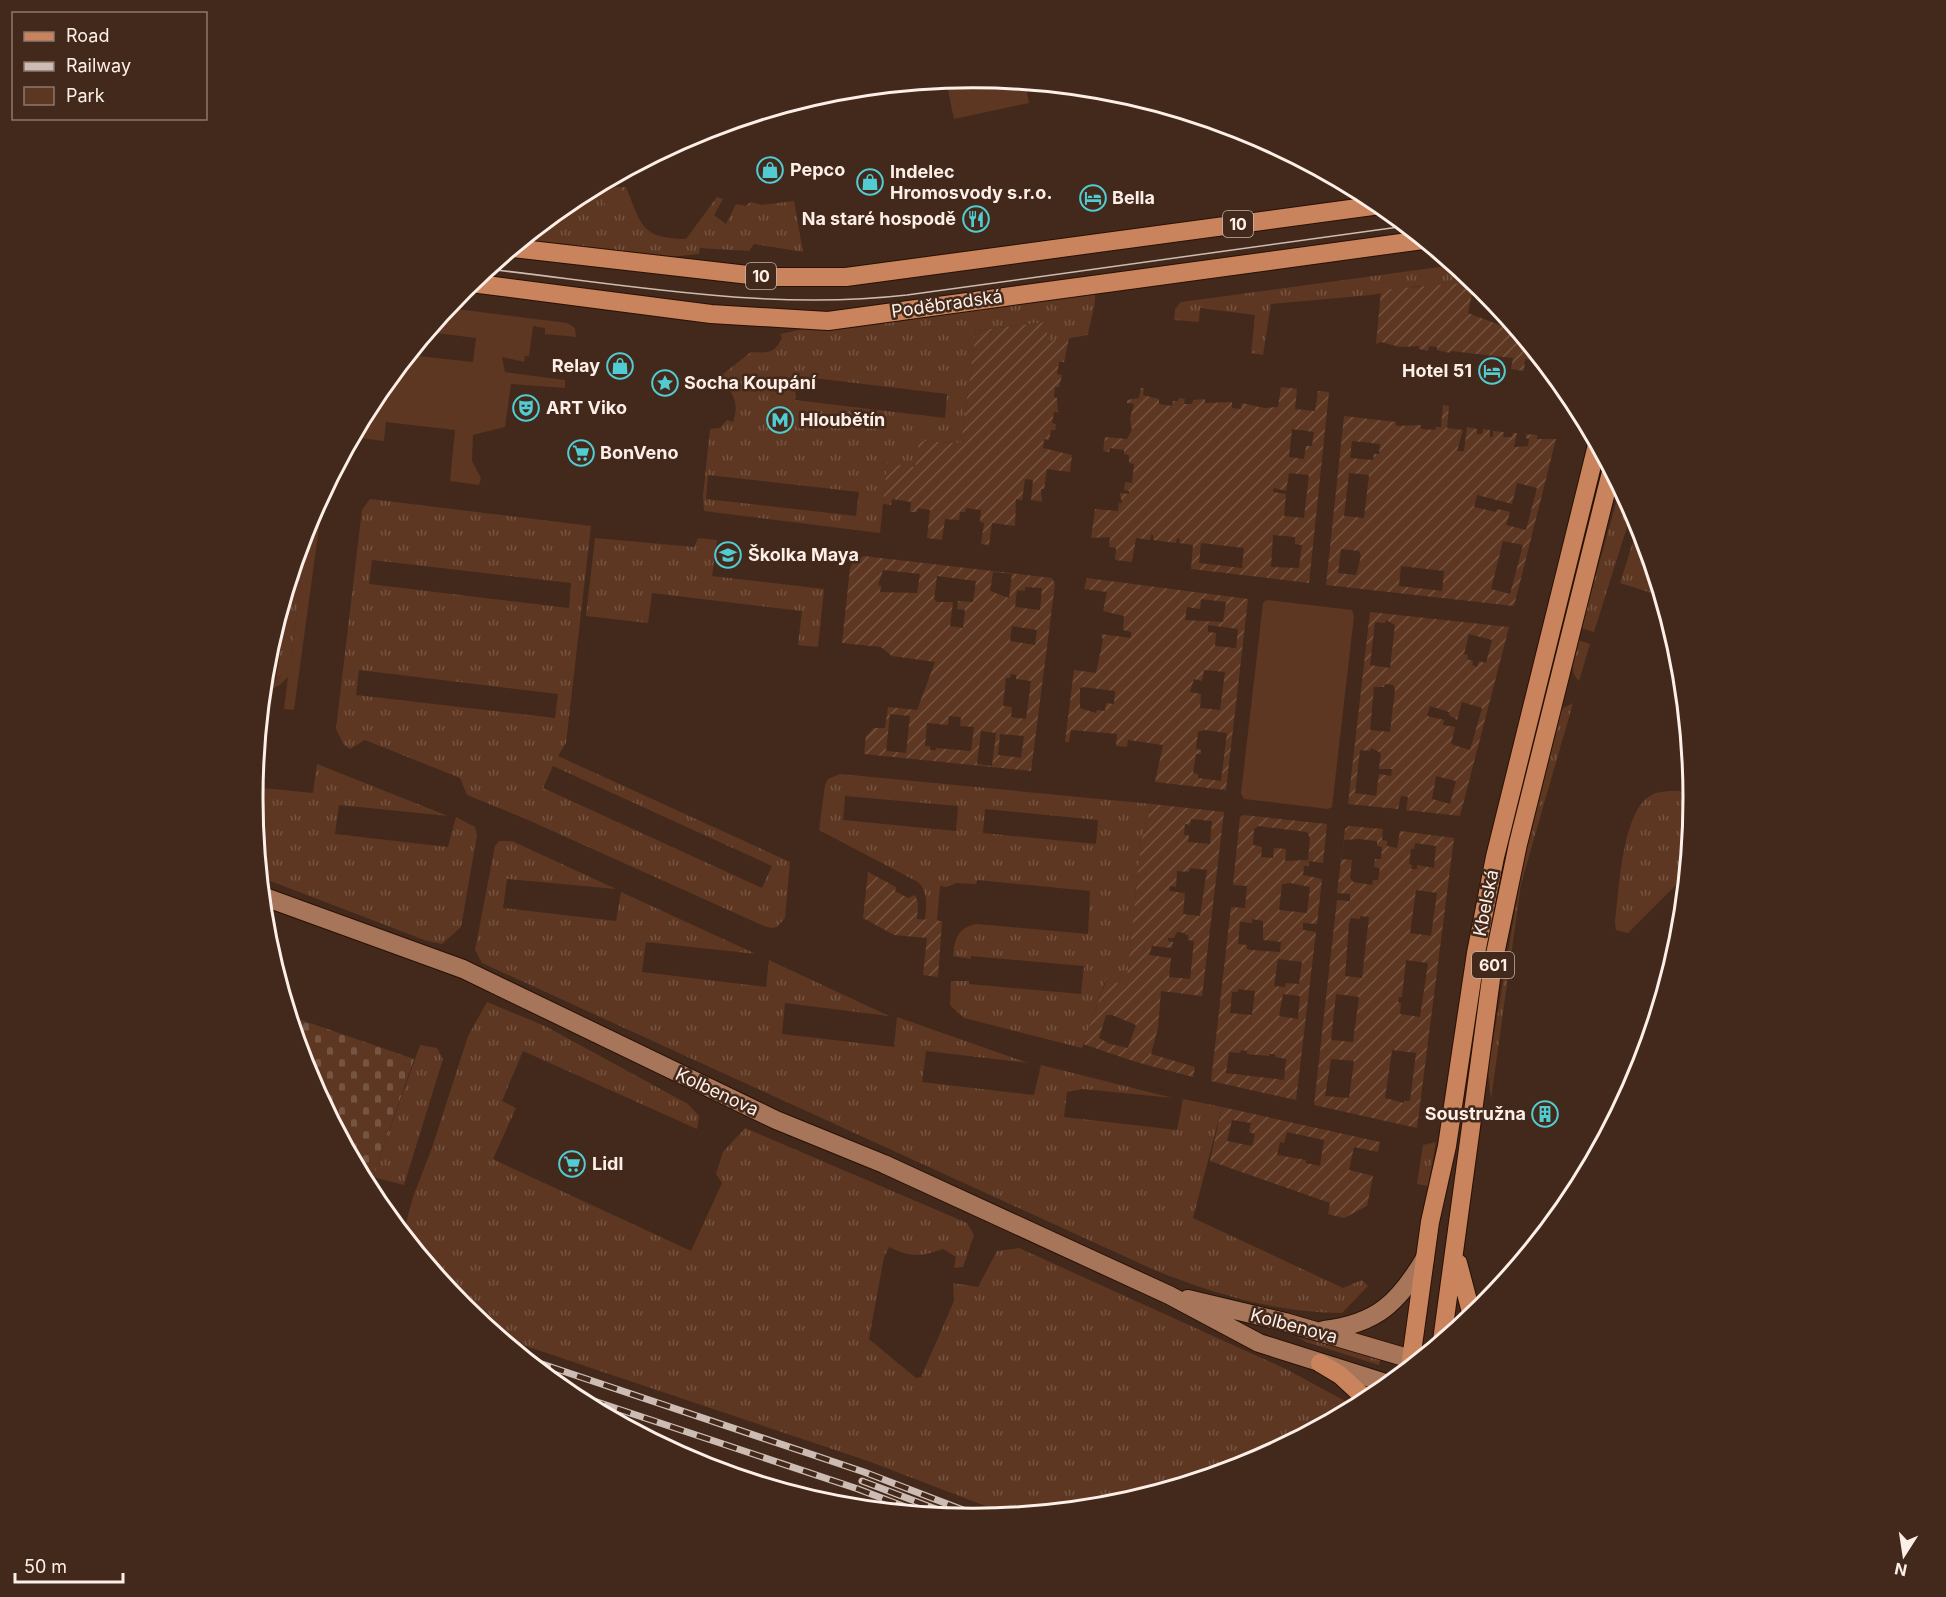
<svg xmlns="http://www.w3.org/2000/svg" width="1946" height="1597" viewBox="0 0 1946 1597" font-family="Inter,sans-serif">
	<defs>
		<pattern id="grass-tufts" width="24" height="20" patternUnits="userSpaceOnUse" patternTransform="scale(1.5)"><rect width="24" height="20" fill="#5d3722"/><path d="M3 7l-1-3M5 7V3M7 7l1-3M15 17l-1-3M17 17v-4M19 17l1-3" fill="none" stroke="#755442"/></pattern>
		<pattern id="cemetery-stones" width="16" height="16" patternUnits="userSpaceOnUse" patternTransform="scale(1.5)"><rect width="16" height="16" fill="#5d3722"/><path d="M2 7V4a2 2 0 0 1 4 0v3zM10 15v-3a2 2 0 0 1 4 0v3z" fill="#755442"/></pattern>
		<pattern id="garden-furrows" width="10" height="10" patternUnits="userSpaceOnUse" patternTransform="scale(1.5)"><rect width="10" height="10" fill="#5d3722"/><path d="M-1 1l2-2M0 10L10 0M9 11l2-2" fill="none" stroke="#755442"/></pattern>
	</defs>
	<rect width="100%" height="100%" fill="#43291b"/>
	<!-- grass -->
	<path fill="url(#grass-tufts)" fill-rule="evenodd" d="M626 187C641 224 641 239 686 239L717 197 723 199 714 215 726 224 736 204 745 206 751 202 762 205 794 201 803 252 754 244 749 251 700 248 699 254 669 257 523 240 573 199 594 188Z
		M1454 265 1462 272 1460 283 1432 288 1418 286 1371 295 1271 304 1263 355 1251 353 1255 315 1200 308 1199 322 1174 320 1175 309 1181 302Z
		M1095 293C1096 308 1090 320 1088 335L1049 342 1045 322 976 331 961 443 920 441 915 467 887 464 880 533 704 511 703 496 710 429 720 428 727 420 733 422C740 403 733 391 718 378L751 352C768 353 774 354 782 338L780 334 813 327ZM797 376 947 394 945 418 795 400ZM708 475 859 492 856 516 706 499Z
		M1620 489 1632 511 1594 632 1581 628Z
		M370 499 591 526 566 743 558 756 790 862 785 918 777 927 771 928 764 926 528 820 467 795 460 778 365 740 350 749 344 745 336 729 362 510ZM372 560 571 583 569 608 369 584ZM359 670 558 694 555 718 356 695ZM553 766 772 866 762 888 543 788Z
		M1639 523 1661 596 1620 583Z
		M595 538 694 547 698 538 717 540 712 576 824 589 818 647 798 645 802 611 652 593 648 623 586 616Z
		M296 560 304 561 291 657 284 672 276 680 290 579Z
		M1578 640 1590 644 1579 681C1567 670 1575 654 1578 640Z
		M1573 703 1521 884 1491 1099 1488 1070 1523 864 1559 716 1563 708Z
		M317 764 448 816 339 805 335 834 448 847 456 817 475 827 477 835 461 927 442 944 427 941 260 877 254 787 313 793Z
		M840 774 1152 804 1141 842 1126 988 1106 979 1082 1048 964 1018 950 1005 951 981H969V984L1081 994 1084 966 971 956V959L953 956C955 938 957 929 976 924L1088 934 1090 891 977 880 976 884 956 883 947 887 940 886 937 921 925 920C926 905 929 893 918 882L819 830 825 785 828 779ZM845 796 958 806 956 831 843 820ZM985 809 1098 820 1096 844 983 833Z
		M1678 791 1693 794V799L1686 875 1628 933 1616 930 1615 923C1619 892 1622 812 1650 796 1658 791 1669 791 1678 791Z
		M499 841H512L616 889 507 879 503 908 616 921 621 892 756 954 646 942 642 972 766 987 769 960 889 1016 785 1003 782 1034 894 1047 897 1017 1028 1063 926 1051 922 1082 1034 1095 1041 1065 1173 1098 1083 1089 1067 1092 1064 1117 1177 1130 1183 1099 1222 1107 1193 1218 1343 1288 1362 1280 1368 1286 1342 1313C1276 1313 1210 1293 1150 1268L482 963 475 950 495 846Z
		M487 1002 545 1026 688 1104 699 1116 697 1129 523 1051 502 1101 516 1108 493 1159 501 1163 691 1251 722 1183 716 1174 723 1152 745 1128 967 1223 974 1235 963 1267 954 1268 956 1257 943 1249C921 1257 909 1257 889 1247L884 1257 869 1339 916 1378 921 1377 954 1301 953 1283 978 1287 997 1251 1019 1248 1286 1369 1356 1407 1248 1464 1113 1505 1009 1515 868 1461 499 1337 463 1308 403 1234 413 1197 432 1148 468 1036Z
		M420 1045 437 1048 443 1059 404 1185 373 1177Z
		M1436 1142 1428 1186 1417 1184 1423 1145Z
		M1298 1337 1381 1358 1379 1365 1306 1342Z"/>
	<!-- cemetery -->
	<path fill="url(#cemetery-stones)" d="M290 1016 414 1059 369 1189 307 1074Z"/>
	<!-- park -->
	<path fill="#5d3722" d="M973 78 1025 83 1029 103 954 119 946 81Z
		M621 187 618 212 614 216 607 215 605 212V189Z
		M448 308 567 323 575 328 576 337 545 334V328L533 326 529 356H525L524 362 502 357 505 372 565 380V388L511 384 505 427 473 435 472 461 481 478 479 485 450 481 455 430 386 422 384 441 353 437 374 398 409 355 473 362 476 338 428 332Z
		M310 518 320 520 294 710 284 709 288 677 280 685 263 693V687L279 678 291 657 304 558 302 542 304 534 307 538Z
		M1267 600 1352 610 1354 616 1332 807 1328 809 1244 799 1241 793 1263 603Z"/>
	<!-- garden -->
	<path fill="url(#garden-furrows)" fill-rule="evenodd" d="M1462 272 1469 278 1468 287 1473 289 1468 313 1518 332 1542 362 1525 359 1524 371 1511 369 1513 358 1451 351 1450 353 1437 350V347L1429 346 1428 351 1419 349V346L1400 347 1381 342 1376 344 1381 290 1460 283Z
		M1045 322 1049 342 1069 338 1064 362H1059L1057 374 1062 375 1059 387H1055L1054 397 1057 398 1058 412H1054L1052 423 1056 424 1055 430H1051L1049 440 1044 439 1043 448 1072 455 1070 472 1047 469 1044 489H1041L1042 502 1031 500 1033 480 1025 479 1022 500 1016 499 1015 526 992 523 989 545 981 544 984 523 980 522 981 510 966 508 965 512H960L959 520 945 519 942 540 927 538 930 510 918 508 917 512H910L911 502 892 499 891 505 883 504 887 463 915 467 919 441 961 443 976 331Z
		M1281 387 1297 389 1295 409 1315 411 1318 391 1329 392 1309 583 1191 569 1193 545 1179 543 1180 539 1177 538 1176 543 1153 540V535H1151L1150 540 1136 538 1132 562 1115 560 1116 548 1109 547 1110 537 1091 538 1095 509 1118 511 1119 503H1122L1120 493 1129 494V491L1124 490 1125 482 1132 483 1134 464 1129 463V455L1124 454V450L1110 448 1109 452 1103 451 1105 437 1127 439 1132 430 1130 419 1134 404 1127 403V400L1139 398 1141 388H1144L1143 395 1159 399V404L1172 406 1173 401H1178L1179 398 1185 399 1184 404H1192L1193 400 1205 399V403L1232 402V408L1241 409 1242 403 1264 408 1278 407ZM1292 429 1314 432 1312 446H1306L1304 459 1289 457ZM1289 473 1309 475 1304 518 1284 516 1286 494 1273 492 1274 488 1286 491ZM1273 535 1295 537V544L1302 545 1299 568 1271 567ZM1201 543 1244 548 1242 568 1199 563Z
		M1443 405 1449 406 1447 428 1463 430 1457 451H1464L1467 427 1477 429V434H1482L1483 429 1490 430V437H1493V431L1504 432 1503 437H1512L1513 433H1517L1514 447 1528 446 1529 439 1526 438V434L1537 435V439H1556L1514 606 1326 585 1344 416 1396 422V426L1421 425V429L1435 430 1436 427H1441ZM1352 441 1380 444 1379 454H1374L1373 460 1350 458ZM1349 473 1369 475 1364 518 1344 516ZM1517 483 1537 488 1526 530 1506 525 1510 512 1497 509 1496 512 1474 507 1477 495 1512 504ZM1503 541 1523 545 1510 594 1491 589ZM1341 549 1359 551 1361 556 1356 575 1338 573ZM1401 566 1444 571 1442 591 1399 586Z
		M864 556 1052 578 1055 584 1031 771 864 754 866 736 874 728H885L888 707 917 710 935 662 892 656 881 647 842 643 850 568 853 562ZM883 570 920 574 917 593 880 592 881 586 878 585ZM993 572 1012 574 1009 598 990 591ZM937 576 976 581 973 602 958 601 957 609 965 610 963 628 950 626 953 602H937L934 599ZM1025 587 1042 588 1040 610 1015 607 1017 590 1025 591ZM1012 626 1037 630 1035 645 1010 641ZM1011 674 1016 675V679L1031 681 1026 719 1011 717 1012 707 1003 706 1006 678H1010ZM890 714 910 716 906 753 886 751ZM949 716 961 717 960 726 974 727 971 751 936 748V750H930V746H925L927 723 948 725ZM981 731 996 733 992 766 977 764ZM1000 734 1024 736 1021 758 998 755Z
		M1087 578 1248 599 1226 790 1155 782 1163 745 1128 740 1127 747 1116 746 1117 734 1071 730 1069 742H1065L1074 670 1096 673 1103 640 1101 634 1131 638V632L1123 630 1124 616 1103 611 1107 592 1084 589ZM1201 599 1226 602 1223 622 1185 620 1187 607 1200 609ZM1208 625 1238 629 1236 648 1215 646 1216 633 1208 632ZM1204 670 1225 672 1220 710 1200 708 1201 694 1190 692 1194 679 1202 681ZM1083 687 1115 691 1114 704 1106 703 1105 711 1097 710 1096 713 1080 708V688ZM1204 730 1227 733 1221 781 1198 778V774L1193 773 1196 754H1201V750L1196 749 1198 732Z
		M1370 612 1509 627 1460 816 1406 810 1408 797 1401 796 1398 809 1348 804ZM1386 620 1395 625 1390 668 1370 665 1375 622 1385 623ZM1469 634 1492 640 1486 663 1479 661 1477 667 1472 665 1473 661 1467 659 1468 655 1464 654ZM1385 684 1393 685 1395 689 1390 732 1370 730 1374 687H1384ZM1462 702 1482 708 1470 750 1451 744 1455 727 1443 725 1444 720 1427 716 1430 706 1449 712V715L1457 720ZM1371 748 1381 753 1379 769H1392L1391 776 1379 774 1376 796 1355 793 1360 750 1370 751ZM1436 776 1456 781 1450 804 1432 799Z
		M1152 804 1224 812 1202 996 1161 991 1158 1028 1151 1054 1195 1067 1193 1077 1136 1062 1083 1044 1107 978 1126 987 1141 842ZM1191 819 1212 821 1210 844 1188 842 1189 835H1184L1185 824 1190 825ZM1190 868 1207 870 1200 916 1183 914 1185 893 1169 891 1170 886 1176 887 1177 871 1189 872ZM1177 932 1185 933V935H1188V940L1194 941 1190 979 1169 977 1171 958 1149 955 1152 946 1172 948 1173 942 1168 941V938H1174ZM1106 1015H1112L1136 1025 1128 1048 1110 1044 1099 1038Z
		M1243 815 1327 824 1323 863 1309 861V866H1304L1303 875 1322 879 1317 924 1303 923V930L1316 932 1296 1100 1211 1081 1231 907 1245 908 1247 886 1233 885 1240 817ZM1258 826 1307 832 1310 838 1308 860 1285 861 1286 849 1274 848 1273 858 1261 857 1262 847 1253 845 1254 829ZM1290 883 1310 887 1307 913 1279 910 1282 884ZM1252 919 1263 921V940L1281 942 1280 952 1251 950 1247 949V945L1238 944 1240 922 1252 923ZM1278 959 1302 962 1299 984 1286 983 1285 987 1274 986ZM1238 989 1255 991 1252 1015 1230 1013 1232 992H1238ZM1283 994 1300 996 1298 1019 1279 1016ZM1241 1050 1247 1051V1054L1269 1056V1054H1275V1057L1286 1059 1284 1080 1226 1073 1229 1052 1240 1053Z
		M1349 826 1383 829 1382 840 1387 841V846L1397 848 1400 831 1454 838 1417 1128 1314 1105 1337 900 1350 901V894L1337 893 1345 829ZM1359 839 1377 841V846L1382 847 1381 859H1375L1374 867 1380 868 1378 880H1373L1372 885 1353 882 1350 878 1352 860 1341 859 1344 840ZM1415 843 1436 846 1434 868 1417 865V869H1411L1412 865 1409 864 1411 849H1414ZM1416 890 1437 893 1431 936 1410 933ZM1360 916 1369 917 1362 978 1345 976 1349 923 1351 918 1360 919ZM1406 960 1428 963 1420 1017 1400 1014 1401 1003 1398 1002 1399 997H1402ZM1336 994 1359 997 1353 1042 1331 1040ZM1392 1050 1416 1053 1410 1101H1404V1103L1385 1098ZM1331 1059 1354 1061 1349 1098 1325 1096Z
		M868 872 896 887 895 891 908 898 915 895 918 903 917 919 942 921 938 977 923 975 927 938 894 935 863 918Z
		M1222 1107 1380 1142 1378 1152 1354 1147 1349 1170 1373 1176 1367 1206 1344 1218 1328 1214 1330 1203 1210 1161ZM1232 1120 1251 1123 1249 1132 1255 1134 1252 1146 1227 1141ZM1287 1132 1324 1140 1320 1166 1306 1163V1160L1277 1155 1280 1142 1284 1143Z"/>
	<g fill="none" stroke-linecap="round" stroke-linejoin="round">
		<!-- secondary casing -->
		<g stroke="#291104" stroke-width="20">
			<path id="secondary" d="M262 896 463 969 776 1120 884 1164 1169 1295 1259 1343 1389 1384
				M1188 1299 1285 1322 1418 1361
				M1324 1330C1377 1324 1399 1302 1425 1258"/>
		</g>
		<!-- primary casing -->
		<g stroke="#291104" stroke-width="20">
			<path id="primary" d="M513 248 766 277H846L1380 205
				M471 283 711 314 828 321 1423 240
				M1458 1263 1472 1316
				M1442 1341 1493 964 1518 844 1611 472
				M1320 1363 1340 1375 1368 1401
				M1410 1367 1430 1222 1447 1146 1476 953 1495 857 1597 445"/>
		</g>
		<!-- secondary -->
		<use href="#secondary" stroke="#a6755a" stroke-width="18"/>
		<!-- primary -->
		<use href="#primary" stroke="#c9845d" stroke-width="18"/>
		<!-- tram -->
		<path stroke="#cdbcb3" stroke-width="1.5" d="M488 269C627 285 767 311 907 295L1406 226"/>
		<!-- rail casing -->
		<g stroke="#cdbcb3" stroke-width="7">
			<path id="rail" d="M524 1358 864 1472 984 1518
				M564 1391 858 1489 924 1514
				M862 1481 957 1517"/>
		</g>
		<!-- rail -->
		<use href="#rail" stroke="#43291b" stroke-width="4.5" stroke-dasharray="14" stroke-linecap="butt"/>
	</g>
	<!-- icons -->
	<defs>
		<g id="shop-ring" transform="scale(1.35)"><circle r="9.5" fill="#43291b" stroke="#51ccd2" stroke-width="1.5"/><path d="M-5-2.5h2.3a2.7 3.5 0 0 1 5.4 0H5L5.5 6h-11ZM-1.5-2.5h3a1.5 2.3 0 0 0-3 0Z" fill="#51ccd2"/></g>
		<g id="hotel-ring" transform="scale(1.35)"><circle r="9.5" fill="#43291b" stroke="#51ccd2" stroke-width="1.5"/><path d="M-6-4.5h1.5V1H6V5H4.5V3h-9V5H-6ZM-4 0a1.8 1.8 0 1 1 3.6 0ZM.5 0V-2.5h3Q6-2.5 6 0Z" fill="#51ccd2"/></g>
		<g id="restaurant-ring" transform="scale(1.35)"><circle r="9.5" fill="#43291b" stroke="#51ccd2" stroke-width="1.5"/><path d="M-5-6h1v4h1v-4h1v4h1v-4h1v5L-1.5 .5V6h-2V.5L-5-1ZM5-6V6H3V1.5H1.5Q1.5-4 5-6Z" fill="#51ccd2"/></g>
		<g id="sight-ring" transform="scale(1.35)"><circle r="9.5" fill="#43291b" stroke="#51ccd2" stroke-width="1.5"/><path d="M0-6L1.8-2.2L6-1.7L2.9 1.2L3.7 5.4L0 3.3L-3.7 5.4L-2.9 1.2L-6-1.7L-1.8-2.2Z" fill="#51ccd2"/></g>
		<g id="theatre-ring" transform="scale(1.35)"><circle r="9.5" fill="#43291b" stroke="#51ccd2" stroke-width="1.5"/><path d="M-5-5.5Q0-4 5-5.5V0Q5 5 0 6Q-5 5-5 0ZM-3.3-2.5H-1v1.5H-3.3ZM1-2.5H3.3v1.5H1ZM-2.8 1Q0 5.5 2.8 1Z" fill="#51ccd2"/></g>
		<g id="metro-ring" transform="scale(1.35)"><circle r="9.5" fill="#43291b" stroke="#51ccd2" stroke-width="1.5"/><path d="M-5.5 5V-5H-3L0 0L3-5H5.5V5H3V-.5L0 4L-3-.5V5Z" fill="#51ccd2"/></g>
		<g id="supermarket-ring" transform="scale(1.35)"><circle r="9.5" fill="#43291b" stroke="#51ccd2" stroke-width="1.5"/><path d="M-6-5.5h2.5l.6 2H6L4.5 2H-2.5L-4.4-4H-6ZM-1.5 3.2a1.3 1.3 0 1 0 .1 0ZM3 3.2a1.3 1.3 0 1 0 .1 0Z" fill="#51ccd2"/></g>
		<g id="school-ring" transform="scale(1.35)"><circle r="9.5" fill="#43291b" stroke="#51ccd2" stroke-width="1.5"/><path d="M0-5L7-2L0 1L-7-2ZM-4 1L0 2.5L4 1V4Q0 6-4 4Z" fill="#51ccd2"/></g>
		<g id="building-ring" transform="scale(1.35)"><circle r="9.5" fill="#43291b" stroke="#51ccd2" stroke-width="1.5"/><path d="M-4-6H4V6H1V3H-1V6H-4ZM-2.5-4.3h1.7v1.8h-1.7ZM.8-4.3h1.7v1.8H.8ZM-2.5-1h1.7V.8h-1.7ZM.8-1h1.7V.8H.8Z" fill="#51ccd2"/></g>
	</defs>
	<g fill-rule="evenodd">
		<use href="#shop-ring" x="770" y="170"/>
		<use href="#shop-ring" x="870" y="182"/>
		<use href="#hotel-ring" x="1093" y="198"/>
		<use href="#restaurant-ring" x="976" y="219"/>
		<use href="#shop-ring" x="620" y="366"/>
		<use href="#hotel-ring" x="1492" y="371"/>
		<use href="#sight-ring" x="665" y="383"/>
		<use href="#theatre-ring" x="526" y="408"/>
		<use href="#metro-ring" x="780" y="420"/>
		<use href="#supermarket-ring" x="581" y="453"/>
		<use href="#school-ring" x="728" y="555"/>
		<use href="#building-ring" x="1545" y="1114"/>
		<use href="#supermarket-ring" x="572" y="1164"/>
	</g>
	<g text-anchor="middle" stroke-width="5" stroke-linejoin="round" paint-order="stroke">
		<!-- shield labels -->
		<g fill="#43291b" stroke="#c5b4aa" stroke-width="1.5">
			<rect x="1223" y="211" width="30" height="26" rx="4.5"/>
			<rect x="746" y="263" width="30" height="26" rx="4.5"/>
			<rect x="1472" y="952" width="42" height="26" rx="4.5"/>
		</g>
		<g font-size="16" font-weight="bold" fill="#fdefe8">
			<text x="1238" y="230">10</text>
			<text x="761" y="282">10</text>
			<text x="1493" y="971">601</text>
		</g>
		<!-- poi labels -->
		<g font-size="18" font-weight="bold" fill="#fdefe8" stroke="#43291b" text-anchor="start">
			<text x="790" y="176">Pepco</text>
			<text x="890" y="178">Indelec<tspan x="890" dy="21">Hromosvody s.r.o.</tspan></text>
			<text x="1112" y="204">Bella</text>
			<text x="956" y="225" text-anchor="end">Na staré hospodě</text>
			<text x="600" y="372" text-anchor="end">Relay</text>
			<text x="1472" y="377" text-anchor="end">Hotel 51</text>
			<text x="684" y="389">Socha Koupání</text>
			<text x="546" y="414">ART Viko</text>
			<text x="800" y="426">Hloubětín</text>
			<text x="600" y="459">BonVeno</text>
			<text x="748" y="561">Školka Maya</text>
			<text x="1526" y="1120" text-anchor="end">Soustružna</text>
			<text x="592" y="1170">Lidl</text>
		</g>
		<!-- street labels -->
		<g font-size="18" fill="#fdefe8" stroke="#43291b">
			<text transform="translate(947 304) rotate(-8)" y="6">Poděbradská</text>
			<text transform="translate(1486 903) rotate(-79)" y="6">Kbelská</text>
			<text transform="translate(717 1092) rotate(25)" y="6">Kolbenova</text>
			<text transform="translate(1294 1326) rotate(15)" y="6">Kolbenova</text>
		</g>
	</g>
	<!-- crop -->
	<path d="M0 0H1946V1597H0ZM263 798a710 710 0 1 1 1420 0a710 710 0 1 1-1420 0Z" fill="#43291b" fill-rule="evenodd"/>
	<path fill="none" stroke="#fdefe8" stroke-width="3" d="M263 798a710 710 0 1 1 1420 0a710 710 0 1 1-1420 0Z"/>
	<!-- legend -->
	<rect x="12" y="12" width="195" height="108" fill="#43291b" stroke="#8d786d" stroke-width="1.5"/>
	<rect x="24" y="32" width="30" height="9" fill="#c9845d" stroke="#8d786d" stroke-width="1.5"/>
	<text x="66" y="42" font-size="18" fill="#fdefe8">Road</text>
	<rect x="24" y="62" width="30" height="9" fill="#cdbcb3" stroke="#8d786d" stroke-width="1.5"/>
	<text x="66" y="72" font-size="18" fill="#fdefe8">Railway</text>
	<rect x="24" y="87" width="30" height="18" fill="#5d3722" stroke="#8d786d" stroke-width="1.5"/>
	<text x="66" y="102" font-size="18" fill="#fdefe8">Park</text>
	<!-- north arrow -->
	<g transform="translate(1904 1555) rotate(192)" stroke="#43291b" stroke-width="4.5" paint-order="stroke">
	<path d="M0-4.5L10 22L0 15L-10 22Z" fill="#fdefe8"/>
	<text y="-9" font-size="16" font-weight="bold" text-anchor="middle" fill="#fdefe8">N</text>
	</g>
	<!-- scale -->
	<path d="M15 1573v9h108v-9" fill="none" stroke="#fdefe8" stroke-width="3"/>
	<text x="24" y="1573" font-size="18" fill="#fdefe8" stroke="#43291b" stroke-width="4.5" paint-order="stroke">50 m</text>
</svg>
